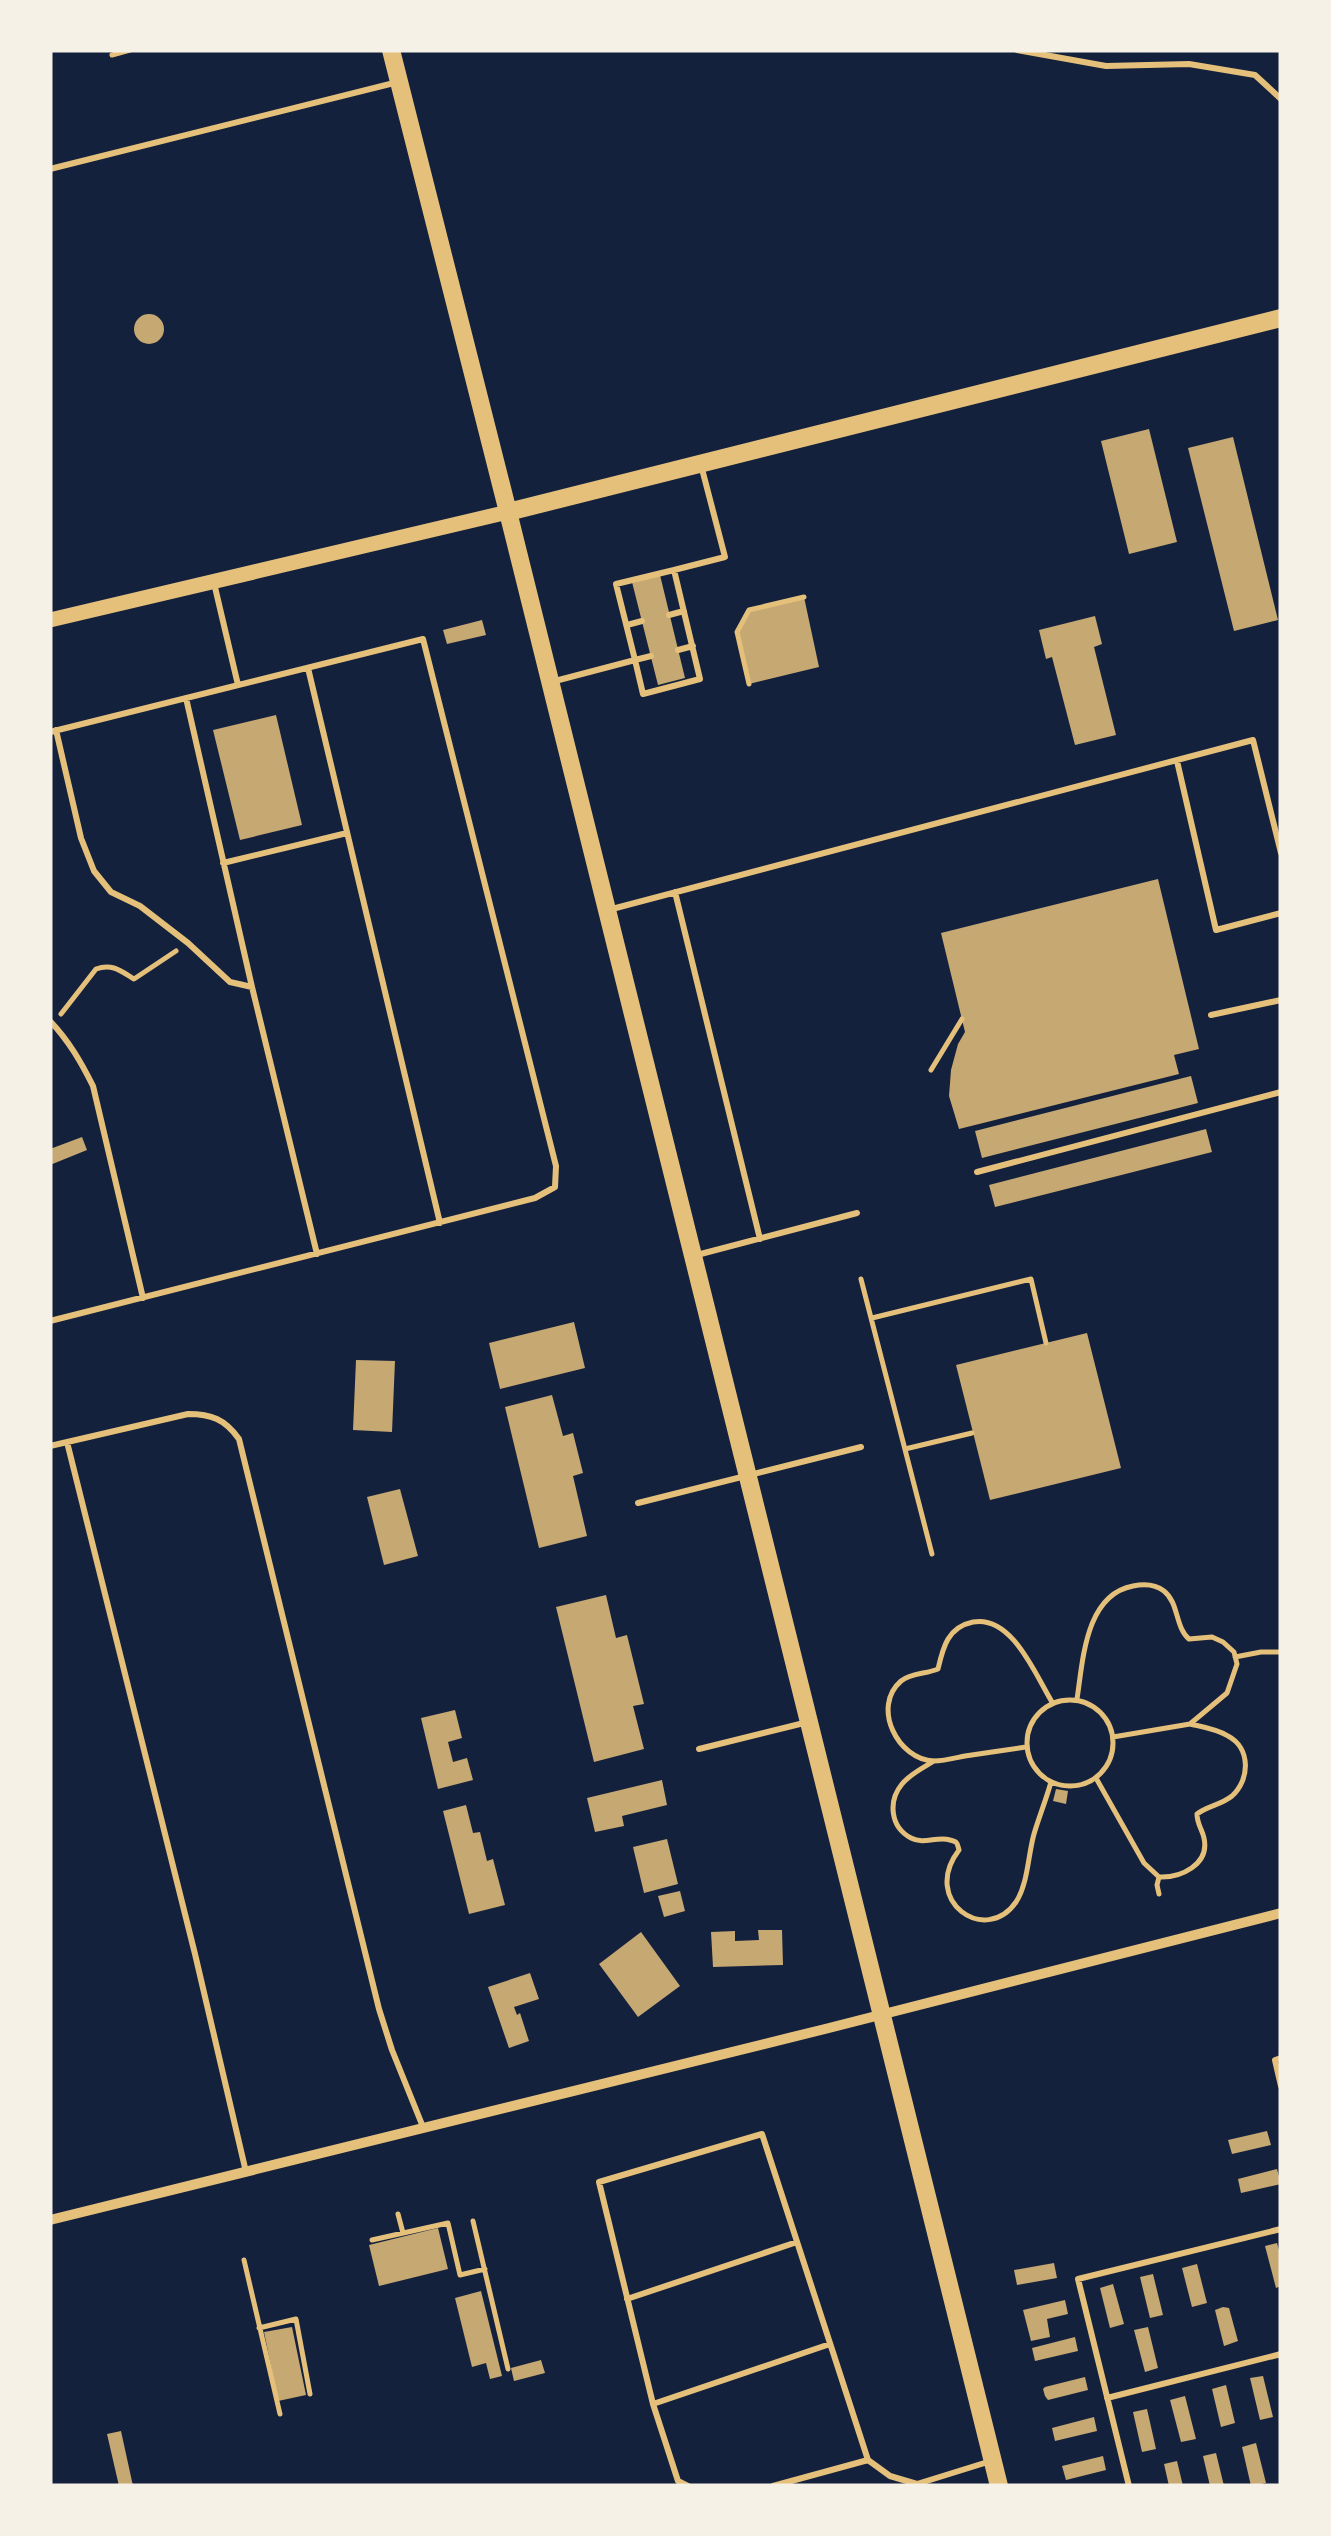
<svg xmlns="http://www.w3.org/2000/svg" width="1331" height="2536" viewBox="0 0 1331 2536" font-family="'PT Serif',serif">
	<rect width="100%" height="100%" fill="#14213d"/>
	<!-- building -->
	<path fill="#c6a872" d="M134 329a15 15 0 1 1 30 0a15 15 0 1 1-30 0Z
		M1149 429 1177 542 1129 554 1101 441Z
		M1233 437 1278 620 1234 631 1188 448Z
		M660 575 685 678 658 685 632 582Z
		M804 597 819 667 749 684 737 632 749 610Z
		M1095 616 1102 644 1094 647 1116 735 1075 745 1052 657 1046 659 1039 630Z
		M482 620 486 635 447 644 443 630Z
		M276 715 302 825 240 840 213 730Z
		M1158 879 1199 1049 1174 1055 1179 1074 959 1129 949 1096 951 1070 958 1044 965 1032 941 933Z
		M1191 1076 1198 1103 982 1158 975 1131Z
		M1206 1129 1212 1152 995 1207 989 1185Z
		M82 1137 87 1150 50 1165V1149Z
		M574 1322 585 1368 500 1389 489 1343Z
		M1087 1333 1121 1468 990 1500 956 1365Z
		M356 1360 395 1361 392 1432 353 1430Z
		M552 1395 563 1436 573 1433 583 1473 573 1476 587 1536 539 1548 505 1407Z
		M400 1489 418 1556 384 1565 367 1497Z
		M606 1595 616 1638 627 1635 644 1704 633 1706 644 1749 594 1762 556 1607Z
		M455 1710 462 1738 448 1742 453 1762 467 1758 473 1780 438 1789 421 1718Z
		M662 1780 667 1805 622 1816 624 1826 595 1832 587 1798Z
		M1056 1789 1068 1791 1066 1804 1053 1801Z
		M466 1805 473 1833 480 1832 487 1861 493 1859 505 1905 469 1914 443 1811Z
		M667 1839 678 1884 644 1893 633 1847Z
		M680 1891 685 1911 664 1917 658 1896Z
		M758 1930H782L783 1965 713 1967 711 1932 735 1931V1941L759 1940Z
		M641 1932 680 1986 638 2017 599 1964Z
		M530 1973 539 1999 514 2007 517 2015 520 2013 529 2041 509 2048 488 1987Z
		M1267 2131 1271 2145 1232 2154 1228 2140Z
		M1277 2169 1281 2184 1241 2193 1238 2179Z
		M438 2228 448 2269 379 2286 369 2245Z
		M1277 2243 1281 2257V2286L1276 2288 1265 2246Z
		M1054 2263 1057 2278 1017 2285 1014 2270Z
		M1197 2264 1207 2303 1192 2307 1182 2268Z
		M1153 2274 1163 2315 1150 2318 1140 2277Z
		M1113 2284 1124 2324 1110 2328 1100 2288Z
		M481 2291 502 2376 490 2379 486 2363 472 2367 455 2298Z
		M1065 2300 1068 2314 1047 2319 1050 2337 1031 2341 1023 2310Z
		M1223 2307 1229 2308 1238 2341 1224 2346 1215 2310Z
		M292 2327 306 2395 278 2401 264 2332Z
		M1148 2327 1158 2368 1145 2372 1134 2330Z
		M1075 2337 1078 2351 1035 2361 1032 2348Z
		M541 2360 545 2373 514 2381 511 2368Z
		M1263 2376 1273 2417 1260 2420 1250 2378Z
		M1085 2377 1088 2390 1048 2400 1045 2396 1043 2389 1045 2387Z
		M1226 2385 1235 2423 1221 2427 1212 2389Z
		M1185 2396 1196 2439 1181 2442 1170 2400Z
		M1147 2409 1156 2449 1142 2452 1133 2412Z
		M1094 2417 1097 2431 1055 2441 1052 2428Z
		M121 2431 133 2486H119L107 2434Z
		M1256 2443 1266 2483 1251 2486 1242 2447Z
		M1216 2453 1224 2486H1210L1203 2456Z
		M1103 2456 1106 2470 1066 2480 1062 2466Z
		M1177 2461 1183 2486H1169L1164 2464Z"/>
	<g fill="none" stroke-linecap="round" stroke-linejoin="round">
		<!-- path -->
		<path stroke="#e5c07b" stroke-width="5" d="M112 55 130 50
			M749 684 737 632 749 610 804 597
			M61 1014 96 969C112 963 121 971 134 979L176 951
			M931 1070 962 1019
			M861 1279 932 1554
			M872 1318 1031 1279 1046 1343
			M905 1449 972 1433
			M1235 1657 1261 1652H1281
			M1077 1699C1083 1661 1085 1595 1133 1586 1143 1584 1155 1584 1164 1591 1179 1603 1175 1627 1189 1639L1212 1637 1223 1642 1234 1652 1237 1664 1227 1693 1190 1724 1113 1737
			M1027 1743a43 43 0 1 1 86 0a43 43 0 1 1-86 0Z
			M1026 1747C1006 1750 985 1753 965 1756 955 1758 944 1761 934 1761 898 1760 871 1707 901 1681 911 1673 926 1674 938 1669 943 1647 948 1627 973 1622 1012 1615 1035 1674 1052 1702
			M934 1761C923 1768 910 1774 902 1784 888 1801 890 1827 911 1838 924 1845 937 1836 950 1840 958 1842 957 1843 959 1850 920 1901 986 1946 1016 1902 1028 1884 1028 1855 1034 1834 1039 1817 1046 1800 1051 1782
			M1096 1778 1144 1863 1159 1877C1180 1878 1210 1865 1204 1838 1202 1829 1197 1824 1197 1814 1207 1806 1221 1805 1232 1796 1250 1780 1251 1748 1228 1736 1217 1729 1203 1727 1190 1724
			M1159 1877 1157 1885 1159 1894
			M398 2214 403 2233
			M473 2221 508 2369
			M372 2240 448 2223 460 2275 485 2269
			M244 2260 280 2414
			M259 2328 296 2319 310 2394"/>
		<!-- service -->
		<path stroke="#e5c07b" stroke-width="6" d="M1017 50 1106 66 1189 64 1255 75 1281 99
			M50 169 398 82
			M214 583 238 685
			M669 615 684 611
			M627 625 642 621
			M678 650 693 646
			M651 656 635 660 616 584 674 570
			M308 668 440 1223
			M555 681 635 660 643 694 700 679 674 570 725 557 701 465
			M186 698 252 987 317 1254
			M56 730 81 838 94 871 111 892 140 906 188 943 230 982 252 987
			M50 732 423 639 556 1166 555 1187 535 1198 50 1321
			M1177 761 1216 930 1281 913
			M223 863 347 833
			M675 892 760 1239
			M612 909 1253 740 1281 853
			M1211 1015 1281 1000
			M50 1021C69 1041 81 1062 93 1086L143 1298
			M977 1172 1281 1092
			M693 1256 857 1213
			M67 1442 195 1954 246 2172
			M50 1446 188 1414C211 1414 225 1419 239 1439L379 2009 392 2050 423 2127
			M638 1503 861 1447
			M699 1749 808 1722
			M1281 2058 1275 2060 1281 2086
			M627 2299 797 2242
			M1107 2398 1281 2354
			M653 2404 830 2344
			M688 2486 678 2481 653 2404 599 2182 762 2134 868 2460 890 2476 917 2484 991 2461
			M773 2486 868 2460
			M1129 2486 1078 2279 1281 2229"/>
		<!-- minor -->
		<path stroke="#e5c07b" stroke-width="10" d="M50 2220 825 2029 1281 1913"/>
		<!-- tertiary -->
		<path stroke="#e5c07b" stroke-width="15" d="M50 620 508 512"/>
		<!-- secondary -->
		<path stroke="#e5c07b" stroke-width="18" d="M391 50 508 512 999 2486
			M508 512 1281 318"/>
	</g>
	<!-- border -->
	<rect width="1331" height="2536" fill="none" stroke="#f6f1e7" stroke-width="105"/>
</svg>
